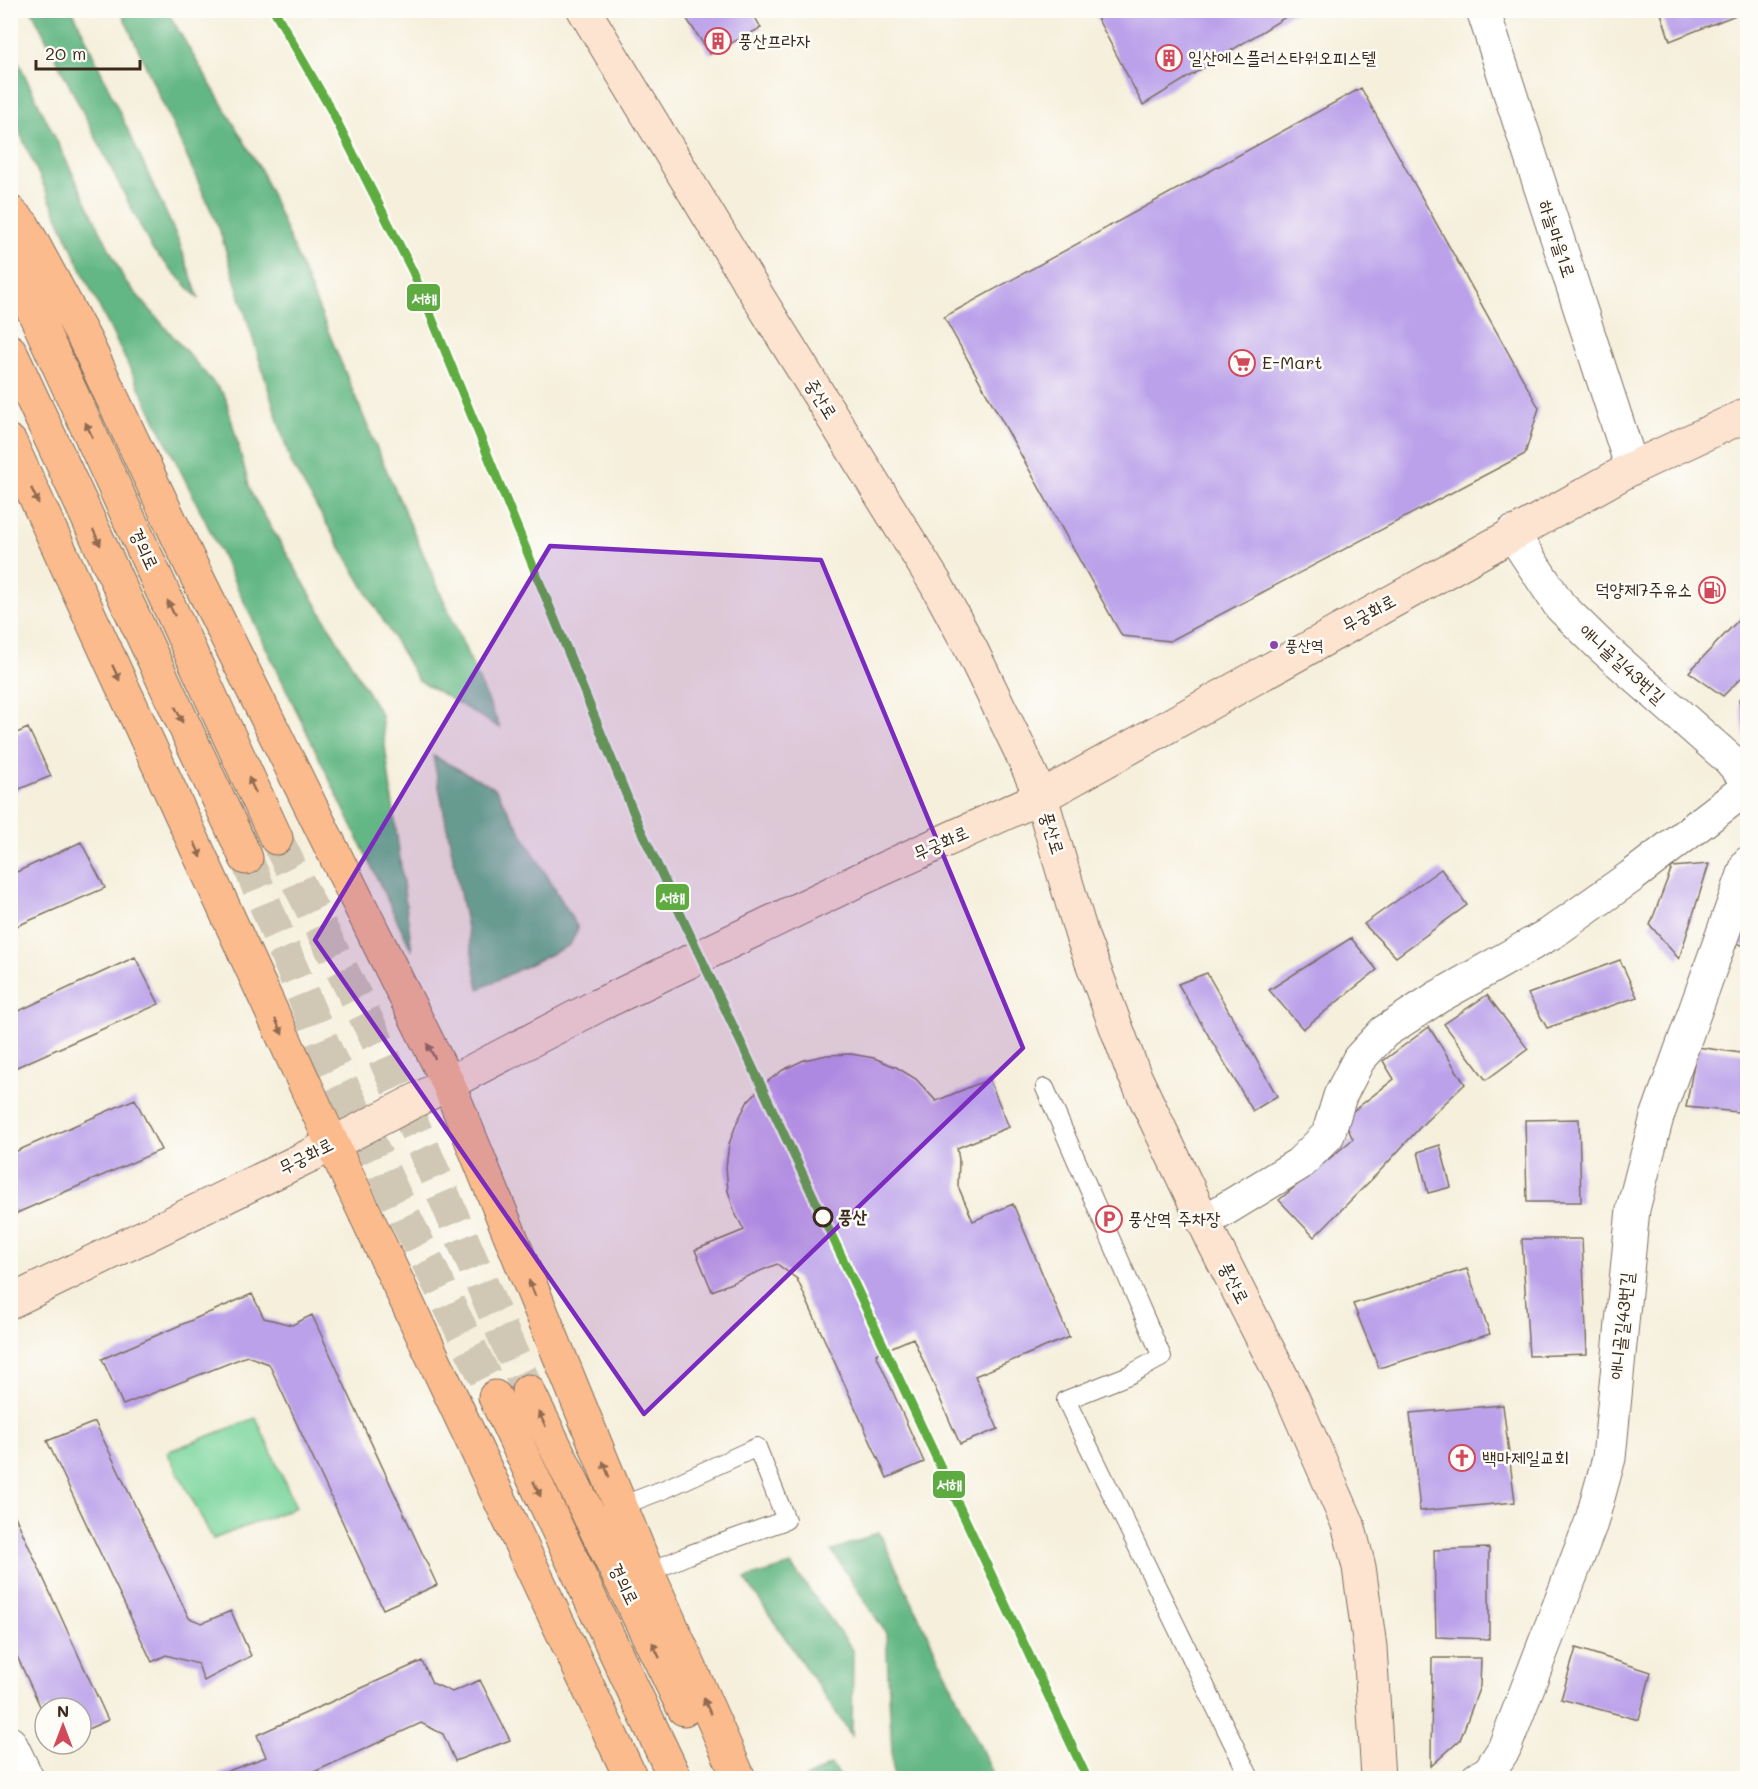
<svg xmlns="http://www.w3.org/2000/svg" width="1758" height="1789" viewBox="0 0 1758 1789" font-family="Mali,'Poor Story',sans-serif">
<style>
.green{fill:#7bd69c;stroke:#5b805d;stroke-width:1.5}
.forest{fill:#64b784;stroke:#507051;stroke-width:1.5}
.building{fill:#bba1ea}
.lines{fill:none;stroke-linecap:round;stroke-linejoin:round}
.primary-tunnel{stroke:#d0c8b5;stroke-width:33;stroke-dasharray:33 16;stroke-linecap:butt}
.lane-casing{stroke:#7c6f60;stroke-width:20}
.street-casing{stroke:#7c6f60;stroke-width:35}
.secondary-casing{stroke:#7c6f60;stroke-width:35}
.primary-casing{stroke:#7c6f60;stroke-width:35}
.lane{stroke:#fff;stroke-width:18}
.street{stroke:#fff;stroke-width:33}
.secondary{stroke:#fde4d1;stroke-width:33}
.primary{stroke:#fbbb8d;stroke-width:33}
.rail-1-casing{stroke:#fdfcf7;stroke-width:14}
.rail-1{stroke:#5eac41;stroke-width:9}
.oneway{fill:#916b50}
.marked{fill:#7b2cbf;fill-opacity:0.2;stroke:#7b2cbf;stroke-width:4.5;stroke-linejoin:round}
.bus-dot{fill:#8e44ad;stroke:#fdfcf7;stroke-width:2}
.stop-dot{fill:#fdfcf7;stroke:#3b2a1e;stroke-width:3}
.labels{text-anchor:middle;stroke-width:5;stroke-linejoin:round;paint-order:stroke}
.bus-label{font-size:16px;fill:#3b2a1e;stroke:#fdfcf7;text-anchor:start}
.poi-label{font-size:18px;fill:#3b2a1e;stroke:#fdfcf7;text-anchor:start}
.street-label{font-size:18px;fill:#3b2a1e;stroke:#fdfcf7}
.stop-label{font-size:18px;font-weight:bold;fill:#3b2a1e;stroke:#fdfcf7;text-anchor:start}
.line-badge{stroke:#fdfcf7;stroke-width:2}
.badge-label{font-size:16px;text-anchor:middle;font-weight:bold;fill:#fff}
</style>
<rect width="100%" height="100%" fill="#fdfcf7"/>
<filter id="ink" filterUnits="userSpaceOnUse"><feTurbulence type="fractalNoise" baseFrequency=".0167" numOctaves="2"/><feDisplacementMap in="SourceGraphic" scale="12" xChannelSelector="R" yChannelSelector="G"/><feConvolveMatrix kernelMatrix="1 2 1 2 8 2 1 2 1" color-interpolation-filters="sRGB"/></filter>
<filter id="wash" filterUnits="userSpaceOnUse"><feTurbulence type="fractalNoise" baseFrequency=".008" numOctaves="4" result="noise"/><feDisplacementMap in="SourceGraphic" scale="24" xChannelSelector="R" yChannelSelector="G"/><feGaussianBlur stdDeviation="1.35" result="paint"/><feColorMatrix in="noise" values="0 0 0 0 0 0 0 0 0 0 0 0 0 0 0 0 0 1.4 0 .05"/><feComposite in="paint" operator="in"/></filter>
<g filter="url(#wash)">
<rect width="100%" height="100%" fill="#f5efdb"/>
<path class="green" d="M 256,1418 L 296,1507 L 213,1539 L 167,1452 Z"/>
<path class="forest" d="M 32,11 L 73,11 L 178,239 L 199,299 L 152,249 Z
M 121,11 L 167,11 L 261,170 L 375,444 L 500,728 L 418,680 L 291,463 L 219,228 Z
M 11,47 L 125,281 L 225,396 L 251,493 L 381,715 L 412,951 L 201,512 L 88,284 L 11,113 Z
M 433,756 L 495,788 L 578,928 L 570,945 L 479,989 Z
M 879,1532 L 995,1778 L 897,1778 L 893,1774 L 886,1633 L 832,1551 Z
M 791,1565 L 853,1650 L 852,1736 L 745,1579 Z
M 831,1765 L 842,1778 L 805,1778 Z"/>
<g id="blocks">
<path class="building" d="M 681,10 L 751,10 L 761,28 L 710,54 Z
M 1093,10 L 1297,10 L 1143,105 Z
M 1660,10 L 1746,10 L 1746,11 L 1670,41 Z
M 1361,88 L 1539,408 L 1525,454 L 1170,641 L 1122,636 L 944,317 Z
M 1748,610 L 1748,671 L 1723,696 L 1689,672 Z
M 1748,697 L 1748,745 L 1746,745 L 1739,699 Z
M 28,728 L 51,776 L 10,793 L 10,736 Z
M 81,842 L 105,888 L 10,929 L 10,875 Z
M 1709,864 L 1679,959 L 1650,925 L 1672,867 Z
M 1441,869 L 1467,905 L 1396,957 L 1364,924 Z
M 1748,907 L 1748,947 L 1736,943 Z
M 1351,938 L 1377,970 L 1303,1029 L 1269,990 Z
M 135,957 L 159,1004 L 10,1070 L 10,1015 Z
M 1620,960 L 1637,997 L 1547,1028 L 1528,994 Z
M 1207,973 L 1277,1096 L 1253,1111 L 1178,984 Z
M 1487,995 L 1528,1049 L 1486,1080 L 1444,1024 Z
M 1429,1027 L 1465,1084 L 1424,1123 L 1379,1172 L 1314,1237 L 1279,1200 L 1353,1139 L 1343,1119 L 1394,1079 L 1383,1061 Z
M 1697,1047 L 1748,1054 L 1748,1113 L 1686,1107 Z
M 851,1054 L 874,1058 L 896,1067 L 916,1079 L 936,1101 L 989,1079 L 1009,1127 L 957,1148 L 959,1160 L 958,1186 L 973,1221 L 1013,1204 L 1069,1337 L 975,1376 L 998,1429 L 960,1444 L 913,1338 L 876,1354 L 924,1462 L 887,1478 L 797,1279 L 777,1264 L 712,1291 L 695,1250 L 744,1230 L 735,1213 L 728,1191 L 726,1167 L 729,1144 L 737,1122 L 748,1101 L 764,1084 L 783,1070 L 804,1060 L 827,1055 Z
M 135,1099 L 161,1150 L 10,1216 L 10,1154 Z
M 1579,1119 L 1581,1202 L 1527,1202 L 1525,1120 Z
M 1440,1145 L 1451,1187 L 1428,1193 L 1418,1152 Z
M 1522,1239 L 1582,1239 L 1587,1354 L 1529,1356 Z
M 1467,1269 L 1490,1334 L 1379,1368 L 1353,1304 Z
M 252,1294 L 264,1318 L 292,1325 L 312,1315 L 437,1585 L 383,1609 L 269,1364 L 247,1356 L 123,1405 L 102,1359 Z
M 1503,1405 L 1515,1502 L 1420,1511 L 1410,1413 Z
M 95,1422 L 189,1618 L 202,1623 L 231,1611 L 251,1656 L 204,1681 L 198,1664 L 166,1655 L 152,1662 L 47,1441 Z
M 10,1505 L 108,1720 L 81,1732 L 81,1708 L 45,1708 L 45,1717 L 10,1641 Z
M 1489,1548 L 1489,1639 L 1436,1637 L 1434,1550 Z
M 1576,1648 L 1651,1672 L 1639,1720 L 1561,1699 Z
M 1432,1658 L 1481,1658 L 1480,1686 L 1460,1740 L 1431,1766 Z
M 422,1661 L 432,1683 L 452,1692 L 480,1680 L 510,1740 L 455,1761 L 443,1734 L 421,1723 L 301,1778 L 209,1778 L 266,1757 L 257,1735 Z"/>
</g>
</g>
<g filter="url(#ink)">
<use href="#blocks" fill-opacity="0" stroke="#7c6f60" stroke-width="1.5"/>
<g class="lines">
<path class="primary-tunnel" d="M 276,838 L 374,1034 L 528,1391
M 246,858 L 325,1048 L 406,1219 L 495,1397"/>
<defs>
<path id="lane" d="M 1045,1088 L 1162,1357 L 1129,1375 L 1066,1400 L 1250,1778
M 621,1506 L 665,1489 L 757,1447 L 786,1520 L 688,1555 L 648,1573"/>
<path id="street" d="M 1483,10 L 1632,468
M 1512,533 L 1560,606 L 1601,646 L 1729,759 L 1748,781
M 1204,1222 L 1299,1164 L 1328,1135 L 1340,1096 L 1359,1059 L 1384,1032 L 1438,997 L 1553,932 L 1632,876 L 1748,787
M 10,1743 L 27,1778
M 1478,1778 L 1489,1772 L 1504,1749 L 1591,1523 L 1609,1458 L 1633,1209 L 1657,1117 L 1748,863"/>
<path id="secondary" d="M 584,10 L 747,279 L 936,584 L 971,649 L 1020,750 L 1041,797 L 1082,936 L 1133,1072 L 1214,1243 L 1293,1399 L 1348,1524 L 1359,1567 L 1370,1647 L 1378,1778
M 10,1302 L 311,1155 L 599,1005 L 863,878 L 1041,797 L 1632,468 L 1748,414"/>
<path id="primary" d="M 10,212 L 23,225 L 85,340 L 192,567 L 448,1083 L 648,1573 L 739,1778
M 10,260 L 276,838
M 10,351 L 246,858
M 10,442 L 332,1143 L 631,1778
M 528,1391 L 684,1709
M 495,1397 L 675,1778"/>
</defs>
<use href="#lane" class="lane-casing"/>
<use href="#street" class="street-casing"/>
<use href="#secondary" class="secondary-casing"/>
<use href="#primary" class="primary-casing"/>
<use href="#lane" class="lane"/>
<use href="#street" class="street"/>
<use href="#secondary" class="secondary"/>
<use href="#primary" class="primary"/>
<defs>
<path id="rail-1" d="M 274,10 L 330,108 L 413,272 L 639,826 L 1087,1778"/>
</defs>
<use href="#rail-1" class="rail-1-casing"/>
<use href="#rail-1" class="rail-1"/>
</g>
<defs><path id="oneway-solid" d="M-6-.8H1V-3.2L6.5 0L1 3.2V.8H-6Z" transform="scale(1.5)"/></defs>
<g class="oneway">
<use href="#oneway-solid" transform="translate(89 430) rotate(-115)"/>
<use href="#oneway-solid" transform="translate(35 496) rotate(65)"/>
<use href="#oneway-solid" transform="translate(97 538) rotate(65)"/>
<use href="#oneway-solid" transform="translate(171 608) rotate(-115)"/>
<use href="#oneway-solid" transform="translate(116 673) rotate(65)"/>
<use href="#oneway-solid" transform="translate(179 715) rotate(65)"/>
<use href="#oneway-solid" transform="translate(252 785) rotate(-115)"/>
<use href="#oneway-solid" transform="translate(198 850) rotate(65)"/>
<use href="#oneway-solid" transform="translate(279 1027) rotate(65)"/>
<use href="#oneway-solid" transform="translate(431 1051) rotate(-118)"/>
<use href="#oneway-solid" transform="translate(532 1288) rotate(-112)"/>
<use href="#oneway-solid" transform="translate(542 1419) rotate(-116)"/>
<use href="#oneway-solid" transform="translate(606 1469) rotate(-112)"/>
<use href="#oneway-solid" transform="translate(537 1489) rotate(65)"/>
<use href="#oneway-solid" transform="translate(656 1650) rotate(-115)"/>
<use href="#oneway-solid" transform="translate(707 1706) rotate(-114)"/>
</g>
</g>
<path class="marked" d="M 550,546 L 821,560 L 1023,1048 L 644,1414 L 315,940 Z"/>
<defs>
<symbol id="building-ring" viewBox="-11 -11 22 22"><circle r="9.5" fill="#fdfcf7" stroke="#d1495b" stroke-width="1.5"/><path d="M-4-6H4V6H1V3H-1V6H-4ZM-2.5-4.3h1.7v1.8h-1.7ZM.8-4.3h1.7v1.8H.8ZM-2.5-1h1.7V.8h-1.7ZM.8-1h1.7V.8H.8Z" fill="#d1495b"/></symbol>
<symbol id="supermarket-ring" viewBox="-11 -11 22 22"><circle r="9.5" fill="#fdfcf7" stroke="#d1495b" stroke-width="1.5"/><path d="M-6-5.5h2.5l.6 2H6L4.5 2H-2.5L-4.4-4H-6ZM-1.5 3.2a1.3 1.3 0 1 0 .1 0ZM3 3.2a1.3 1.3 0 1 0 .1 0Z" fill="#d1495b"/></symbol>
<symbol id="fuel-ring" viewBox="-11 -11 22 22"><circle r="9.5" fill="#fdfcf7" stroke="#d1495b" stroke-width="1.5"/><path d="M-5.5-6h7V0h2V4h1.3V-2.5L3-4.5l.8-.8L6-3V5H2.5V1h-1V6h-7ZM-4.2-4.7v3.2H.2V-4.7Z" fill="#d1495b"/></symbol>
<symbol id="parking-ring" viewBox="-11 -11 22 22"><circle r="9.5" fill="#fdfcf7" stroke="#d1495b" stroke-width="1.5"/><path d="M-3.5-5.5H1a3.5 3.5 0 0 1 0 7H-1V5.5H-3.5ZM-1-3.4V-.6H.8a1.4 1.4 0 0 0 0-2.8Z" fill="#d1495b"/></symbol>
<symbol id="church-ring" viewBox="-11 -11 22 22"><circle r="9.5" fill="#fdfcf7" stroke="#d1495b" stroke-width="1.5"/><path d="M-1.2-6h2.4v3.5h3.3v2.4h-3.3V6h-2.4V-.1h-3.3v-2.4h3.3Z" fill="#d1495b"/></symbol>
</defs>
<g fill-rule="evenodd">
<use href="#building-ring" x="703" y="26" width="30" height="30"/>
<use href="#building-ring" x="1154" y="43" width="30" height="30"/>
<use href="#supermarket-ring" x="1227" y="348" width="30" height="30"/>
<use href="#fuel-ring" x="1697" y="575" width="30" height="30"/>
<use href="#parking-ring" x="1094" y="1204" width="30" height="30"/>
<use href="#church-ring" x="1447" y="1443" width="30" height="30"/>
</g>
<circle class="bus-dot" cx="1274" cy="645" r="5"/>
<circle class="stop-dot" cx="823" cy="1217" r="9"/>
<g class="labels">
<g class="bus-label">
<text x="1285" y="651">풍산역</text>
</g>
<g class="poi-label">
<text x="738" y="47">풍산프라자</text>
<text x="1188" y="64">일산에스플러스타워오피스텔</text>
<text x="1262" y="369">E-Mart</text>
<text x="1692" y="596" text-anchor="end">덕양제7주유소</text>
<text x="1128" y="1225">풍산역 주차장</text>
<text x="1482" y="1464">백마제일교회</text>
</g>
<g class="street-label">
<text transform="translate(1557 239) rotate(72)" y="6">하늘마을1로</text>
<text transform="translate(821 399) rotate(58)" y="6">중산로</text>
<text transform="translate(144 549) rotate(65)" y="6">경의로</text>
<text transform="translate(1369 613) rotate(-29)" y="6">무궁화로</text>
<text transform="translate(1622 664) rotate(42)" y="6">애니골길43번길</text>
<text transform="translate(1052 833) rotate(73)" y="6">풍산로</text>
<text transform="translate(941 843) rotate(-24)" y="6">무궁화로</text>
<text transform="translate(306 1156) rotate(-27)" y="6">무궁화로</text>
<text transform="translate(1234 1283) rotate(63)" y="6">풍산로</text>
<text transform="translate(1622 1326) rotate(-84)" y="6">애니골길43번길</text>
<text transform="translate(624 1584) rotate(64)" y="6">경의로</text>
</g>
<g class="stop-label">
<text x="838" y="1223">풍산</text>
</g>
</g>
<g class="line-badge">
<rect x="406" y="283" width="35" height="29" rx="6" fill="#5eac41"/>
<rect x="655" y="883" width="35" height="28" rx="6" fill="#5eac41"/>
<rect x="932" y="1470" width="34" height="29" rx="6" fill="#5eac41"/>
</g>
<g class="badge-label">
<text x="424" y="304">서해</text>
<text x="672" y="903">서해</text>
<text x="949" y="1490">서해</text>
</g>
<rect width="1758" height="1789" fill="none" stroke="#fdfcf7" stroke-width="36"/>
<g transform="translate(63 1726)"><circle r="28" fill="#fdfcf7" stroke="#afa8a0" stroke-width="1.5"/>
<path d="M0-4.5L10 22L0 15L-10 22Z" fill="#d1495b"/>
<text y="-9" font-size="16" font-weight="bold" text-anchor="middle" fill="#3b2a1e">N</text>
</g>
<path d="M36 60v9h104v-9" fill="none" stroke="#3b2a1e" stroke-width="3"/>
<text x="45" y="60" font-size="18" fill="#3b2a1e" stroke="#fdfcf7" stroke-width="4.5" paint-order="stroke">20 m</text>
</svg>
